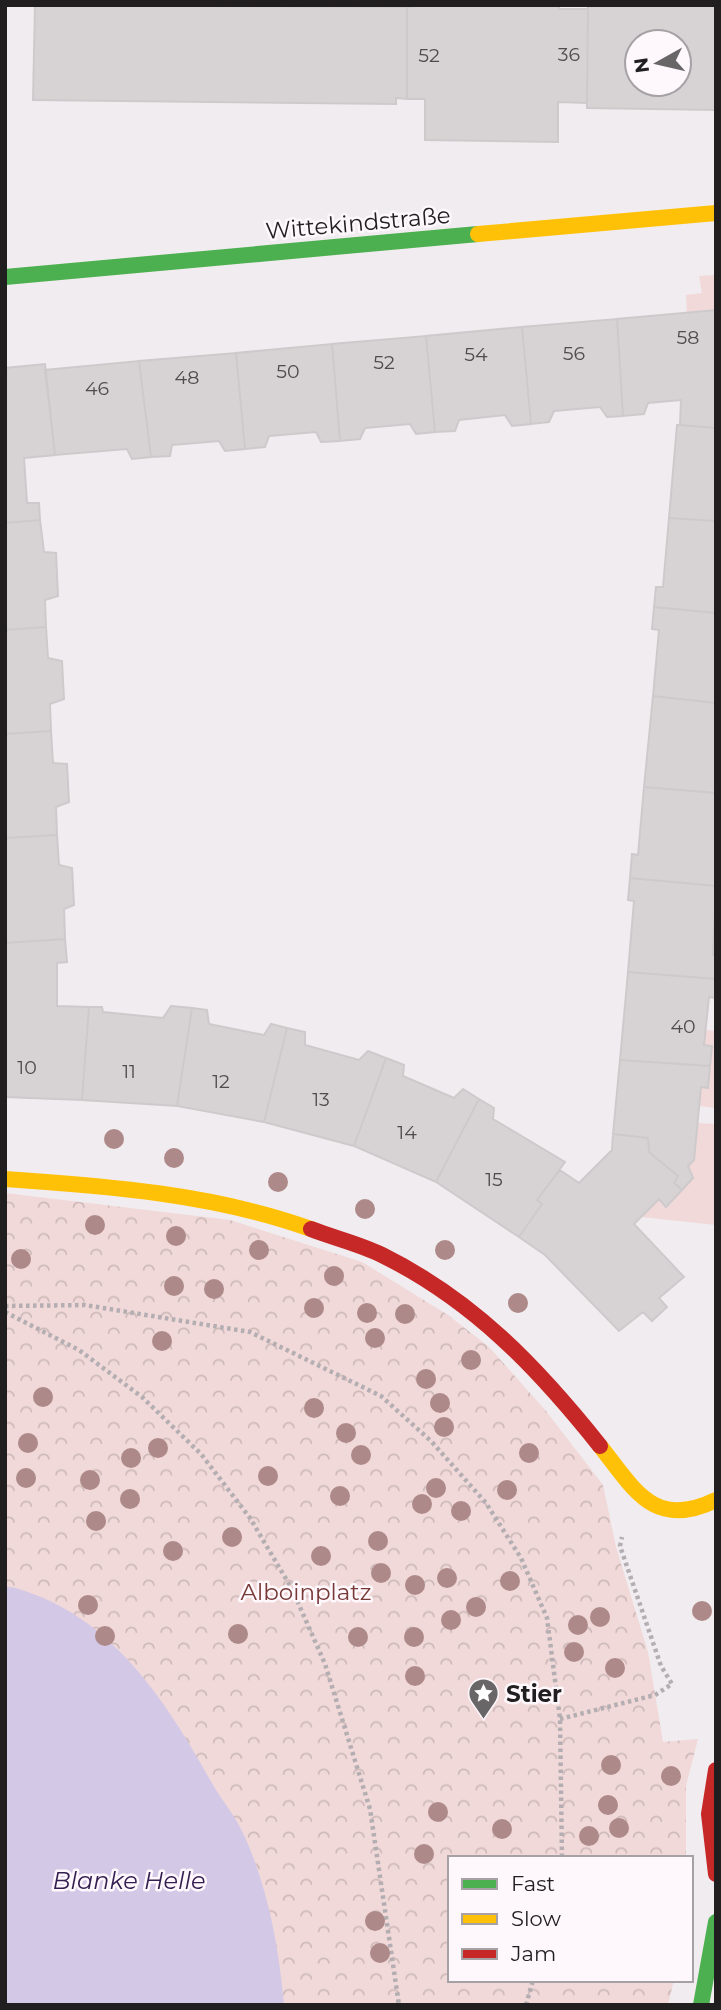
<svg xmlns="http://www.w3.org/2000/svg" width="721" height="2010" viewBox="0 0 721 2010" font-family="Montserrat,sans-serif">
<style>
.park{fill:url(#park-crowns)}
.garden{fill:#f0d9d8}
.water{fill:#d4c8e7}
.building{fill:#d7d3d5;stroke:#cecacc;stroke-width:2;fill-rule:evenodd}
.lines{fill:none;stroke-linecap:round;stroke-linejoin:round}
.path{stroke:#b4aeb3;stroke-width:4.5;stroke-dasharray:3.5 3.5;stroke-linecap:butt}
.fast{stroke:#4caf50;stroke-width:16}
.slow{stroke:#ffc107;stroke-width:16}
.jam{stroke:#c62828;stroke-width:16}
.tree{fill:#ae8989}
.labels{text-anchor:middle;stroke-width:5;stroke-linejoin:round;paint-order:stroke}
.number-label{font-size:19px;fill:#4f4c4e}
.street-label{font-size:23px;fill:#201e1f;stroke:#fef8fc}
.park-label{font-size:23px;fill:#783836;stroke:#fef8fc}
.poi-label{font-size:23px;font-weight:bold;fill:#201e1f;stroke:#fef8fc;text-anchor:start}
.water-label{font-size:24px;font-style:italic;fill:#331e51;stroke:#fef8fc}
</style>
<defs>
<pattern id="park-crowns" width="20" height="18" patternUnits="userSpaceOnUse" patternTransform="scale(1.75)"><rect width="20" height="18" fill="#f0d9d8"/><path d="M2 6a3 3 0 1 1 6 0M12 15a3 3 0 1 1 6 0" fill="none" stroke="#cebab9"/></pattern>
</defs>
<rect width="100%" height="100%" fill="#f1ecef"/>
<path class="park" d="M 5,1193 L 230,1220 L 362,1262 L 448,1315 L 489,1347 L 546,1411 L 603,1485 L 616,1547 L 648,1652 L 663,1742 L 698,1739 L 686,1786 L 686,1858 L 450,1858 L 450,1980 L 674,1980 L 668,2005 L 5,2005 Z"/>
<path class="garden" d="M 716,275 L 716,310 L 687,312 L 686,295 L 702,293 L 699,276 Z
M 706,1030 L 716,1031 L 716,1108 L 699,1106 L 701,1087 L 708,1088 L 712,1046 L 704,1045 Z
M 697,1123 L 716,1124 L 716,1225 L 641,1217 L 659,1199 L 667,1207 L 693,1179 L 688,1166 L 694,1159 Z"/>
<path class="water" d="M 5,1587 C 16,1586 30,1593 41,1597 C 122,1631 172,1711 213,1785 C 223,1802 236,1817 244,1835 C 268,1888 279,1947 284,2005 L 5,2005 Z"/>
<path class="building" d="M 35,5 L 407,7 L 407,99 L 396,98 L 396,104 L 33,100 Z
M 426,5 L 559,5 L 559,9 L 588,9 L 587,103 L 558,102 L 558,142 L 425,140 L 425,99 L 407,99 L 407,7 Z
M 588,5 L 716,5 L 716,110 L 587,108 ZM 637,42 L 679,42 L 679,84 L 637,84 Z
M 716,310 L 716,428 L 680,425 L 681,400 L 648,403 L 644,414 L 623,416 L 617,319 Z
M 617,319 L 623,416 L 607,417 L 600,407 L 554,411 L 549,422 L 531,424 L 522,327 Z
M 522,327 L 531,424 L 512,426 L 505,415 L 459,420 L 455,431 L 435,432 L 426,336 Z
M 426,336 L 435,432 L 416,434 L 410,424 L 365,428 L 360,439 L 340,441 L 332,344 Z
M 332,344 L 340,441 L 321,442 L 316,432 L 269,436 L 265,447 L 245,449 L 236,353 Z
M 236,353 L 245,449 L 225,451 L 219,441 L 172,445 L 170,456 L 151,457 L 139,361 Z
M 139,361 L 151,457 L 132,459 L 127,449 L 55,455 L 45,370 Z
M 45,364 L 55,455 L 24,458 L 27,503 L 39,503 L 40,520 L 5,523 L 5,368 Z
M 677,425 L 716,428 L 716,521 L 669,518 Z
M 669,518 L 716,521 L 716,613 L 654,607 L 656,587 L 663,587 Z
M 40,520 L 44,552 L 56,553 L 58,596 L 45,600 L 46,627 L 5,630 L 5,523 Z
M 654,607 L 716,613 L 716,703 L 653,696 L 659,630 L 652,629 Z
M 46,627 L 48,658 L 62,661 L 64,699 L 50,704 L 51,731 L 5,734 L 5,630 Z
M 653,696 L 716,703 L 716,793 L 644,787 Z
M 51,731 L 53,763 L 67,764 L 69,802 L 56,807 L 57,835 L 5,838 L 5,734 Z
M 644,787 L 716,793 L 716,886 L 630,878 L 632,854 L 638,855 Z
M 57,835 L 59,865 L 72,868 L 74,905 L 64,909 L 65,939 L 5,943 L 5,838 Z
M 630,878 L 716,886 L 713,955 L 716,956 L 716,979 L 628,972 L 634,901 L 628,900 Z
M 65,939 L 67,962 L 57,963 L 57,1006 L 89,1007 L 82,1100 L 5,1097 L 5,943 Z
M 628,972 L 716,979 L 715,998 L 709,997 L 704,1045 L 712,1046 L 710,1066 L 620,1060 Z
M 171,1006 L 192,1008 L 177,1106 L 82,1100 L 89,1007 L 102,1007 L 103,1012 L 163,1018 Z
M 192,1008 L 207,1010 L 209,1024 L 264,1035 L 271,1024 L 287,1028 L 264,1122 L 177,1106 Z
M 287,1028 L 305,1032 L 305,1045 L 359,1060 L 368,1051 L 386,1058 L 354,1146 L 264,1122 Z
M 386,1058 L 404,1065 L 403,1076 L 454,1098 L 463,1089 L 479,1099 L 436,1182 L 354,1146 Z
M 620,1060 L 710,1066 L 708,1088 L 701,1087 L 694,1160 L 688,1166 L 693,1178 L 682,1190 L 674,1183 L 678,1176 L 649,1152 L 648,1138 L 613,1134 Z
M 479,1099 L 494,1108 L 493,1119 L 565,1162 L 537,1200 L 542,1204 L 519,1237 L 436,1182 Z
M 613,1134 L 648,1138 L 649,1152 L 678,1176 L 674,1183 L 682,1190 L 666,1207 L 659,1199 L 634,1224 L 684,1277 L 659,1298 L 667,1307 L 652,1321 L 643,1312 L 619,1331 L 545,1255 L 519,1237 L 542,1204 L 537,1200 L 560,1170 L 579,1183 L 612,1150 Z"/>
<g class="lines">
<path class="path" d="M 5,1306 L 85,1305 L 250,1332 L 381,1396 L 431,1441 L 486,1503 L 521,1558 L 547,1618 L 560,1719 L 562,1858
M 5,1312 L 79,1350 L 142,1397 L 201,1454 L 250,1518 L 292,1589 L 325,1664 L 370,1809 L 399,2005
M 560,1719 L 655,1695 L 672,1684 L 661,1666 L 620,1546 L 622,1537
M 526,2005 L 533,1980"/>
<path class="fast" d="M 5,277 L 478,234
M 701,2005 L 716,1922"/>
<path class="slow" d="M 478,234 L 716,213
M 5,1179 C 108,1186 214,1194 311,1229
M 600,1446 C 635,1490 654,1530 716,1500"/>
<path class="jam" d="M 311,1229 C 334,1238 360,1244 382,1255 C 473,1300 537,1367 600,1446
M 716,1770 L 709,1814 L 716,1874"/>
</g>
<g class="tree">
<circle cx="114" cy="1139" r="10"/>
<circle cx="174" cy="1158" r="10"/>
<circle cx="278" cy="1182" r="10"/>
<circle cx="365" cy="1209" r="10"/>
<circle cx="95" cy="1225" r="10"/>
<circle cx="176" cy="1236" r="10"/>
<circle cx="259" cy="1250" r="10"/>
<circle cx="445" cy="1250" r="10"/>
<circle cx="21" cy="1259" r="10"/>
<circle cx="334" cy="1276" r="10"/>
<circle cx="174" cy="1286" r="10"/>
<circle cx="214" cy="1289" r="10"/>
<circle cx="518" cy="1303" r="10"/>
<circle cx="314" cy="1308" r="10"/>
<circle cx="367" cy="1313" r="10"/>
<circle cx="405" cy="1314" r="10"/>
<circle cx="375" cy="1338" r="10"/>
<circle cx="162" cy="1341" r="10"/>
<circle cx="471" cy="1360" r="10"/>
<circle cx="426" cy="1379" r="10"/>
<circle cx="43" cy="1397" r="10"/>
<circle cx="440" cy="1403" r="10"/>
<circle cx="314" cy="1408" r="10"/>
<circle cx="444" cy="1427" r="10"/>
<circle cx="346" cy="1433" r="10"/>
<circle cx="28" cy="1443" r="10"/>
<circle cx="158" cy="1448" r="10"/>
<circle cx="529" cy="1453" r="10"/>
<circle cx="361" cy="1455" r="10"/>
<circle cx="131" cy="1458" r="10"/>
<circle cx="268" cy="1476" r="10"/>
<circle cx="26" cy="1478" r="10"/>
<circle cx="90" cy="1480" r="10"/>
<circle cx="436" cy="1488" r="10"/>
<circle cx="507" cy="1490" r="10"/>
<circle cx="340" cy="1496" r="10"/>
<circle cx="130" cy="1499" r="10"/>
<circle cx="422" cy="1504" r="10"/>
<circle cx="461" cy="1511" r="10"/>
<circle cx="96" cy="1521" r="10"/>
<circle cx="232" cy="1537" r="10"/>
<circle cx="378" cy="1541" r="10"/>
<circle cx="173" cy="1551" r="10"/>
<circle cx="321" cy="1556" r="10"/>
<circle cx="381" cy="1573" r="10"/>
<circle cx="447" cy="1578" r="10"/>
<circle cx="510" cy="1581" r="10"/>
<circle cx="415" cy="1585" r="10"/>
<circle cx="88" cy="1605" r="10"/>
<circle cx="476" cy="1607" r="10"/>
<circle cx="702" cy="1611" r="10"/>
<circle cx="600" cy="1617" r="10"/>
<circle cx="451" cy="1620" r="10"/>
<circle cx="578" cy="1625" r="10"/>
<circle cx="238" cy="1634" r="10"/>
<circle cx="105" cy="1636" r="10"/>
<circle cx="358" cy="1637" r="10"/>
<circle cx="414" cy="1637" r="10"/>
<circle cx="574" cy="1652" r="10"/>
<circle cx="615" cy="1668" r="10"/>
<circle cx="415" cy="1676" r="10"/>
<circle cx="611" cy="1765" r="10"/>
<circle cx="671" cy="1776" r="10"/>
<circle cx="608" cy="1805" r="10"/>
<circle cx="438" cy="1812" r="10"/>
<circle cx="619" cy="1828" r="10"/>
<circle cx="502" cy="1829" r="10"/>
<circle cx="589" cy="1836" r="10"/>
<circle cx="424" cy="1854" r="10"/>
<circle cx="375" cy="1921" r="10"/>
<circle cx="380" cy="1953" r="10"/>
</g>
<defs>
<symbol id="sight-pin" viewBox="-11 -11 22 30"><path d="M0 17L-7.5 6A9.5 9.5 0 1 1 7.5 6Z" fill="#696668" stroke="#fef8fc"/><path d="M0-6L1.8-2.2L6-1.7L2.9 1.2L3.7 5.4L0 3.3L-3.7 5.4L-2.9 1.2L-6-1.7L-1.8-2.2Z" fill="#fff"/></symbol>
</defs>
<g fill-rule="evenodd">
<use href="#sight-pin" x="466" y="1676" width="35" height="47"/>
</g>
<g class="labels">
<g class="number-label">
<text x="569" y="61">36</text>
<text x="429" y="62">52</text>
<text x="688" y="344">58</text>
<text x="574" y="360">56</text>
<text x="476" y="361">54</text>
<text x="384" y="369">52</text>
<text x="288" y="378">50</text>
<text x="187" y="384">48</text>
<text x="97" y="395">46</text>
<text x="683" y="1033">40</text>
<text x="27" y="1074">10</text>
<text x="129" y="1078">11</text>
<text x="221" y="1088">12</text>
<text x="321" y="1106">13</text>
<text x="407" y="1139">14</text>
<text x="494" y="1186">15</text>
</g>
<g class="street-label">
<text transform="translate(358 223) rotate(-5)" y="8">Wittekindstraße</text>
</g>
<g class="park-label">
<text x="306" y="1600">Alboinplatz</text>
</g>
<g class="poi-label">
<text x="506" y="1702">Stier</text>
</g>
<g class="water-label">
<text x="129" y="1889">Blanke Helle</text>
</g>
</g>
<rect width="721" height="2010" fill="none" stroke="#201e1f" stroke-width="14"/>
<rect x="448" y="1856" width="245" height="126" fill="#fef8fc" stroke="#a5a1a4" stroke-width="2"/>
<rect x="462" y="1879" width="35" height="10" fill="#4caf50" stroke="#a5a1a4" stroke-width="2"/>
<text x="511" y="1891" font-size="21" fill="#201e1f">Fast</text>
<rect x="462" y="1914" width="35" height="10" fill="#ffc107" stroke="#a5a1a4" stroke-width="2"/>
<text x="511" y="1926" font-size="21" fill="#201e1f">Slow</text>
<rect x="462" y="1949" width="35" height="10" fill="#c62828" stroke="#a5a1a4" stroke-width="2"/>
<text x="511" y="1961" font-size="21" fill="#201e1f">Jam</text>
<g transform="translate(658 63) rotate(262)"><circle r="33" fill="#fef8fc" stroke="#a5a1a4" stroke-width="2"/>
<path d="M0-5L12 26L0 18L-12 26Z" fill="#696668"/>
<text y="-10" font-size="19" font-weight="bold" text-anchor="middle" fill="#201e1f">N</text>
</g>
</svg>
